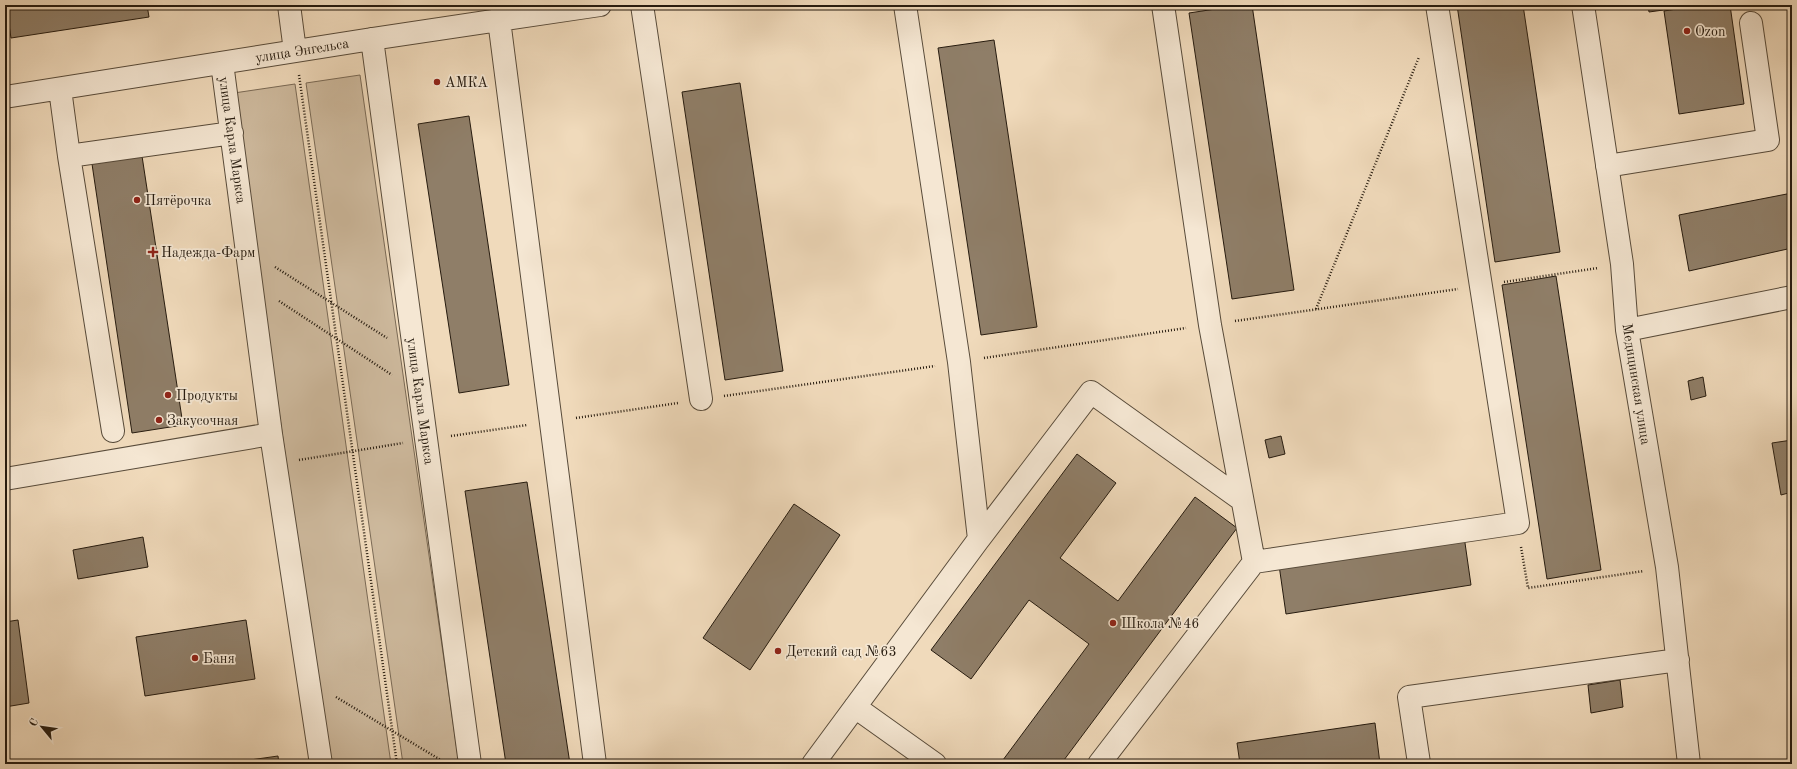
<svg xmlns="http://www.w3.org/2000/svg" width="1797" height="769" viewBox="0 0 1797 769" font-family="'Old Standard TT',serif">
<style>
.green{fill:#ceba9e;stroke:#7a6a56}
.building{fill:#8f7e68;stroke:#261b0f}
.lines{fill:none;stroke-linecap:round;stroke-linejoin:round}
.minor-casing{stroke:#584b3a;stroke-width:24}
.path{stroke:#261b0f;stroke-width:2.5;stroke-dasharray:1 2;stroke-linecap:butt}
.minor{stroke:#f5e7d3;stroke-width:22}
.poi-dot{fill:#8f2418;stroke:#f5e7d3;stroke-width:1.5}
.labels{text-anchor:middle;stroke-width:3.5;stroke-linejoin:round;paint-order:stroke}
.poi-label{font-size:14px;fill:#261b0f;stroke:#f5e7d3;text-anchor:start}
.street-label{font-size:14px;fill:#261b0f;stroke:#f5e7d3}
</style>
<rect width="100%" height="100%" fill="#f0dabb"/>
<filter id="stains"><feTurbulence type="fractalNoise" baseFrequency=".005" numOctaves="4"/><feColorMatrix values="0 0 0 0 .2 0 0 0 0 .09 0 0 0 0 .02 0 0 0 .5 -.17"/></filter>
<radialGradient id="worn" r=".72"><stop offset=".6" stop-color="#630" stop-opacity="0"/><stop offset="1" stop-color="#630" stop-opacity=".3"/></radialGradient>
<path class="green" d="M 360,75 L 459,764 L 403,764 L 306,83 Z
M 295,84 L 391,764 L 329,764 L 234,93 Z"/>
<path class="building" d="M 6,5 L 147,5 L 149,17 L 11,38 Z
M 1242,5 L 1252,5 L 1294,290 L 1232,299 L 1189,13 Z
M 1457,5 L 1523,5 L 1560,252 L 1495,262 Z
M 1648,5 L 1699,5 L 1649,12 Z
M 1702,5 L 1730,5 L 1744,104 L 1679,114 L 1664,11 Z
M 994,40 L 1037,327 L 981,335 L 938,48 Z
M 740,83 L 783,371 L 725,380 L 682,92 Z
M 469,116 L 509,385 L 459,393 L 418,124 Z
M 142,156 L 183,425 L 132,433 L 92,164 Z
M 1792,193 L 1792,248 L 1689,271 L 1679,215 Z
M 1556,276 L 1601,570 L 1547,579 L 1502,285 Z
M 1703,377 L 1706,396 L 1691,400 L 1688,381 Z
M 1281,436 L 1285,454 L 1269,458 L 1265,440 Z
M 1792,440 L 1792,492 L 1781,495 L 1772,443 Z
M 1077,454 L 1116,483 L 1060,558 L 1118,601 L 1195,497 L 1237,528 L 1061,764 L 1000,764 L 1089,644 L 1029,600 L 971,679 L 931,650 Z
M 527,482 L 570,764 L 506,764 L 465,491 Z
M 794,504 L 840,535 L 750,670 L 703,638 Z
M 1464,536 L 1471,585 L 1286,614 L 1279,565 Z
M 143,537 L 148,567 L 78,579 L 73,550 Z
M 18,620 L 29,703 L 5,707 L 5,622 Z
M 246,620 L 255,679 L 145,696 L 136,637 Z
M 1620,680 L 1623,707 L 1591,713 L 1588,685 Z
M 1375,723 L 1380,764 L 1240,764 L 1237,743 Z
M 278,756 L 279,764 L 236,764 L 236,762 Z"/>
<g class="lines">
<defs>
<path id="minor" d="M 289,5 L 295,51
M 642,5 L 701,399
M 1163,5 L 1210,325 L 1254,562
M 1583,5 L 1622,264 L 1627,330 L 1667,567 L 1689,764
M 499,20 L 595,764
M 372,39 L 470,764
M 222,63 L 271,434 L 321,764
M 60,89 L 69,156
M 5,97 L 372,39 L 600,5
M 1607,166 L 1768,140 L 1751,23
M 1627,330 L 1792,297
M 113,431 L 69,156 L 232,133
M 5,479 L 271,434
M 979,539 L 1091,392 L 1242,500
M 855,707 L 935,764
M 1419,763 L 1409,697 L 1678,660
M 813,764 L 979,539 L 959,362 L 905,5
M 1099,764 L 1254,562 L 1518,523 L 1437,5"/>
</defs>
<use href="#minor" class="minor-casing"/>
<path class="path" d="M 299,75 L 397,764
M 275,267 L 387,338
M 1504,282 L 1598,268
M 279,301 L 392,375
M 1316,309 L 1419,57
M 1235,321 L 1458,289
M 984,358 L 1186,328
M 724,396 L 935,366
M 576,418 L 678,403
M 451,436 L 527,425
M 299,460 L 403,443
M 1521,547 L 1528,588 L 1644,571
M 336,697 L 444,762"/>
<use href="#minor" class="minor"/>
</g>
<g class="poi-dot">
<circle cx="1687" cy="31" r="4"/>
<circle cx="437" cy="82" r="4"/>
<circle cx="137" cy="200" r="4"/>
<path d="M151 246h4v4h4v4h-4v4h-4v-4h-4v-4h4z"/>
<circle cx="168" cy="395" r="4"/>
<circle cx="159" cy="420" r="4"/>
<circle cx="1113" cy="623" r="4"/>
<circle cx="778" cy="651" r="4"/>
<circle cx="195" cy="658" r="4"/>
</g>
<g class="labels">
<g class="poi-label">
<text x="1695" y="36">Ozon</text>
<text x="445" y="87">АМКА</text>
<text x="145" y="205">Пятёрочка</text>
<text x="161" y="257">Надежда-Фарм</text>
<text x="176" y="400">Продукты</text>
<text x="167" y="425">Закусочная</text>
<text x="1121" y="628">Школа №46</text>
<text x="786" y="656">Детский сад №63</text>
<text x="203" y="663">Баня</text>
</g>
<g class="street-label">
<text transform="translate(302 50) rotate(-9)" y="5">улица Энгельса</text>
<text transform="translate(233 140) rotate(82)" y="5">улица Карла Маркса</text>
<text transform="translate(1637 384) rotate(81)" y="5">Медицинская улица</text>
<text transform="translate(421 401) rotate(82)" y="5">улица Карла Маркса</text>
</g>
</g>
<rect width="1797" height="769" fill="none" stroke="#f0dabb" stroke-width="20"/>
<rect x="6" y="6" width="1785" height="757" fill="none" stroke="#261b0f" stroke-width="2"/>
<rect x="10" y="10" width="1777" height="749" fill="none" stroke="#261b0f"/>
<g transform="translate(42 727) rotate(299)" stroke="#f5e7d3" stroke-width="3" paint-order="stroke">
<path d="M0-3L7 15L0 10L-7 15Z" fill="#261b0f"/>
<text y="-6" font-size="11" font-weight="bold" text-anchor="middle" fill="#261b0f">С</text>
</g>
<rect width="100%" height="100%" filter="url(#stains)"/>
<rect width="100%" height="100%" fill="url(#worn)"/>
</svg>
